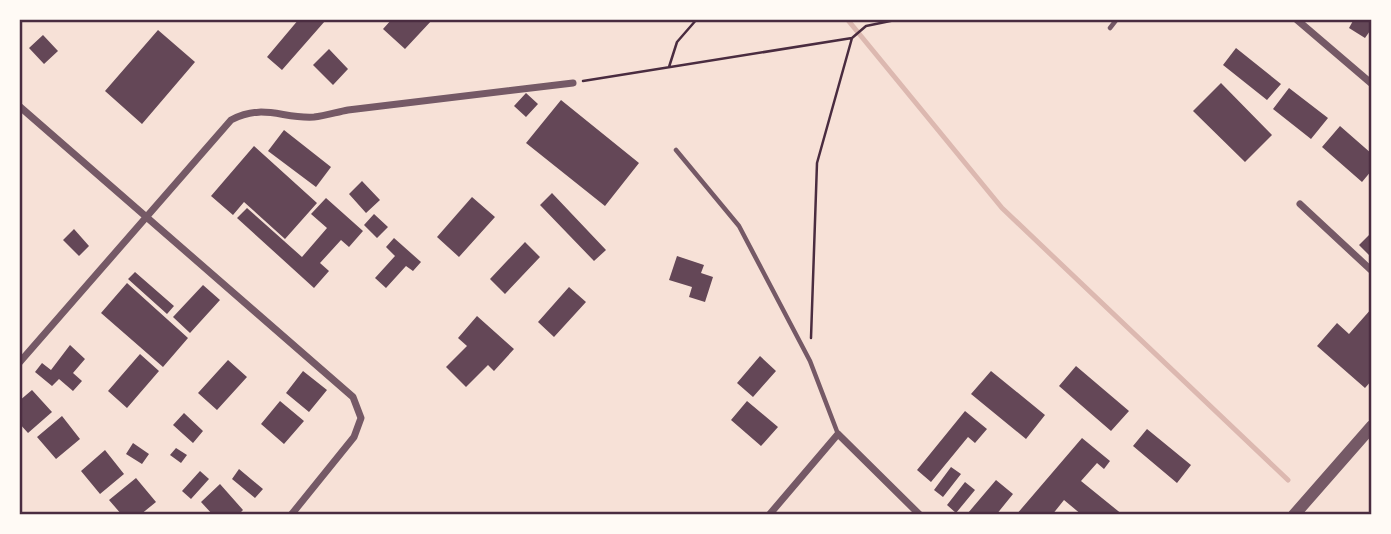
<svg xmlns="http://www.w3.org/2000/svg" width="1391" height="534" viewBox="0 0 1391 534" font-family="'Open Sans',sans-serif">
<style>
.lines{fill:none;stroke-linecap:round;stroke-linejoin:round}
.stream{stroke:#dcb8b0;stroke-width:5}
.building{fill:#644757}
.path{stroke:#4a2c40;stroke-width:2.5}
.service{stroke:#755966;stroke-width:4.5}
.minor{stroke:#755966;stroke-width:7}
.tertiary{stroke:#755966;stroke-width:12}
.neatline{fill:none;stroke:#4a2c40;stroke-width:2.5}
</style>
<rect width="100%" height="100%" fill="#f7e1d7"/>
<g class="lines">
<path class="stream" d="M 847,19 L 1002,208 L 1288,480"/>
</g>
<path class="building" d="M 299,19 L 325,21 L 282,70 L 267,57 Z
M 392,19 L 433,19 L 405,49 L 383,29 Z
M 1354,19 L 1372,19 L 1372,28 L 1365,38 L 1349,28 Z
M 158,30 L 195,62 L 142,124 L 105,91 Z
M 43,35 L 58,51 L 44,64 L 29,48 Z
M 1236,48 L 1281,84 L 1267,100 L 1223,65 Z
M 329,49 L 348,69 L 333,85 L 313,65 Z
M 1221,83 L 1272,135 L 1245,162 L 1193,111 Z
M 1289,88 L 1328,118 L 1311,139 L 1273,109 Z
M 526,93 L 538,104 L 526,117 L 514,106 Z
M 561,100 L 639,163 L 605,206 L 526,143 Z
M 1340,126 L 1372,154 L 1372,170 L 1362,182 L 1322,147 Z
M 284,130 L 331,167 L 316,187 L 268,151 Z
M 254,146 L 317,203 L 285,239 L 244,202 L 233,215 L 211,196 Z
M 362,181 L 380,200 L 366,213 L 349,194 Z
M 552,193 L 606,250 L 594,261 L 540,205 Z
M 472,197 L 495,217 L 459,257 L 437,237 Z
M 326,198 L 363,231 L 349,247 L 341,240 L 320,263 L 329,271 L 314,288 L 237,218 L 247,208 L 302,257 L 327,228 L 311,214 Z
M 374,214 L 388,227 L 377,238 L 364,225 Z
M 74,229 L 89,246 L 79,256 L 63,240 Z
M 1372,232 L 1372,258 L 1359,245 Z
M 394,238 L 421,262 L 413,271 L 406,266 L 386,288 L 375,278 L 395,256 L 386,247 Z
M 525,242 L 540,257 L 505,294 L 490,279 Z
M 677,256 L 704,265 L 701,273 L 713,277 L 705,302 L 689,297 L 692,287 L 669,280 Z
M 135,272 L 174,306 L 167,314 L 128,279 Z
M 127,283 L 188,338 L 163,367 L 101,313 Z
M 203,285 L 220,300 L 190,333 L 173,317 Z
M 569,287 L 586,302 L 554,337 L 538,322 Z
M 1372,308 L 1372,380 L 1365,388 L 1317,346 L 1337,323 L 1349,334 Z
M 477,316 L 514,349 L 494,371 L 488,365 L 466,387 L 446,367 L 467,346 L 458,338 Z
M 70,345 L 85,359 L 73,373 L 82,381 L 73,391 L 59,379 L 52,386 L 35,372 L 42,363 L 51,370 Z
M 140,354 L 159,371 L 127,408 L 108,391 Z
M 760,356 L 776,371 L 753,397 L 737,383 Z
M 228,360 L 247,377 L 217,410 L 198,393 Z
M 1076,366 L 1129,411 L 1111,431 L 1059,386 Z
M 303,371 L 327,390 L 309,412 L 286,393 Z
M 991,371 L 1045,415 L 1026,439 L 971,394 Z
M 32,390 L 52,412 L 28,433 L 19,423 L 19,401 Z
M 280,401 L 304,421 L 284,444 L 261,424 Z
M 747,401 L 778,427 L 761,446 L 731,420 Z
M 965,411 L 987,429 L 975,443 L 968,437 L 931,482 L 917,470 Z
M 184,413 L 203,431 L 193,443 L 173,425 Z
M 62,416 L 80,439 L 56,459 L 37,437 Z
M 1147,429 L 1191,465 L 1177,483 L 1133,446 Z
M 1082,438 L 1110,461 L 1104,469 L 1097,463 L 1081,481 L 1123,515 L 1082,515 L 1064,500 L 1052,515 L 1016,515 Z
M 133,443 L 149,454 L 142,464 L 126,454 Z
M 176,448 L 187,455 L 181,463 L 170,455 Z
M 105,450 L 124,474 L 100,494 L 81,471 Z
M 951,467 L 961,474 L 943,497 L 934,490 Z
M 239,469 L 263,489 L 255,498 L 232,479 Z
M 200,471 L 209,479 L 191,499 L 182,491 Z
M 136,478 L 156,502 L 140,515 L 122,515 L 109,500 Z
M 996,480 L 1013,494 L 996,515 L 971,515 L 968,513 Z
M 965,482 L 975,490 L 956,513 L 947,505 Z
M 220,484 L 243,510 L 238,515 L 213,515 L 201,502 Z"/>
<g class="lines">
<path class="path" d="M 669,67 L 677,42 L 697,19
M 583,81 L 852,38 L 866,26 L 900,19
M 811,338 L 817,163 L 852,38"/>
<path class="service" d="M 1110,28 L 1117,19
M 676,150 L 739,226 L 810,361 L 838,434"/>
<path class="minor" d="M 1296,19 L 1372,84
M 19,106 L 353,397 L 361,418 L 354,437 L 291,515
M 1300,204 L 1372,271
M 19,363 L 231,120 C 264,103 282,119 314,117 C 325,116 337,112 348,110 L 573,83
M 769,515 L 838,434 L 920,515"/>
<path class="tertiary" d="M 1294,515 L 1372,426"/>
</g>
<rect width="1391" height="534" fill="none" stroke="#fffaf5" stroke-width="42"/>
<rect x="21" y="21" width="1349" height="492" class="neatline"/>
</svg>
